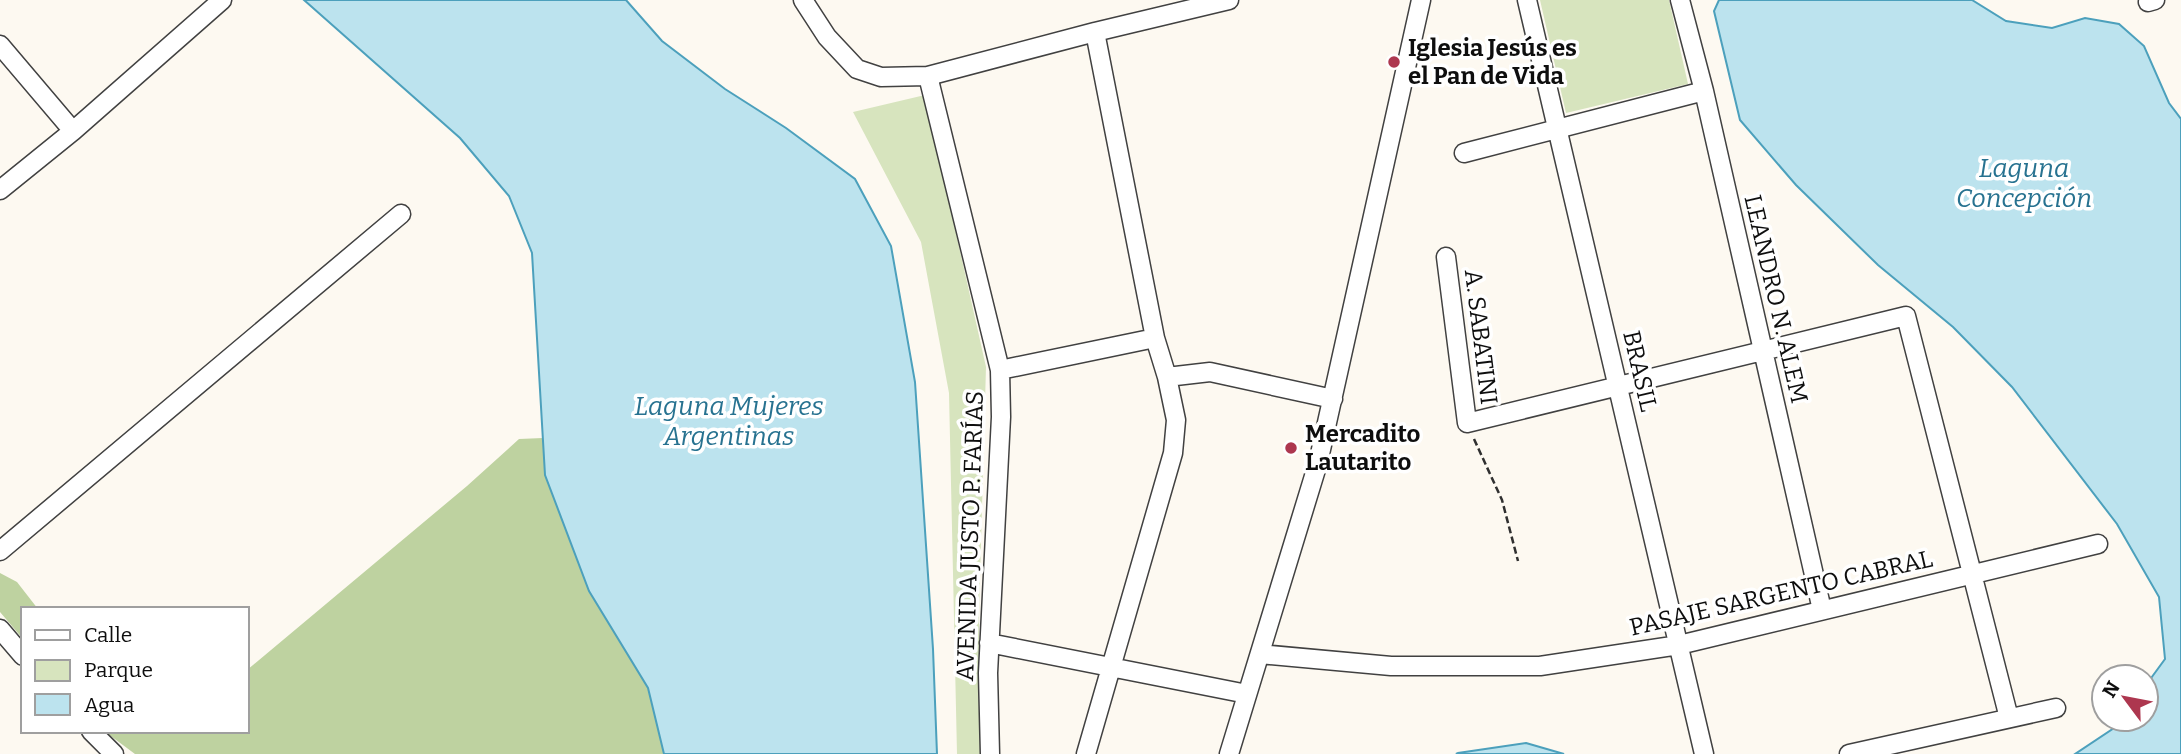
<svg xmlns="http://www.w3.org/2000/svg" width="2181" height="754" viewBox="0 0 2181 754" font-family="Bitter,serif">
<style>
.green{fill:#d7e4be}
.forest{fill:#bed2a0}
.water{fill:#bce3ee;stroke:#4ca0bc;stroke-width:2}
.lines{fill:none;stroke-linecap:round;stroke-linejoin:round}
.minor-casing{stroke:#414141;stroke-width:21}
.path{stroke:#303030;stroke-width:2.5;stroke-dasharray:7 3.5;stroke-linecap:butt}
.minor{stroke:#fff;stroke-width:18}
.poi-dot{fill:#ad374f;stroke:#fff;stroke-width:2.5}
.labels{text-anchor:middle;stroke-width:7;stroke-linejoin:round;paint-order:stroke}
.poi-label{font-size:24px;font-weight:bold;fill:#0e0e0e;stroke:#fff;text-anchor:start}
.street-label{font-size:24px;fill:#0e0e0e;stroke:#fff}
.water-label{font-size:26px;font-style:italic;fill:#277290;stroke:#fff}
</style>
<rect width="100%" height="100%" fill="#fdf9f1"/>
<path class="green" d="M 1540,0 L 1669,0 L 1688,84 L 1566,113 Z
M 925,95 L 986,367 L 979,614 L 980,754 L 957,754 L 949,393 L 921,242 L 853,112 Z"/>
<path class="forest" d="M 543,438 L 545,475 L 589,591 L 648,688 L 664,754 L 135,754 L 104,731 L 150,731 L 169,734 L 173,731 L 247,731 L 247,670 L 467,486 L 519,439 Z
M 0,573 L 17,582 L 38,609 L 23,609 L 23,639 L 0,612 Z"/>
<path class="water" d="M 304,0 L 626,0 L 662,41 L 725,89 L 786,128 L 855,179 L 891,246 L 915,382 L 933,649 L 937,754 L 664,754 L 648,688 L 589,591 L 545,475 L 532,253 L 509,196 L 460,138 Z
M 1719,0 L 1972,0 L 2006,21 L 2052,28 L 2085,18 L 2119,24 L 2144,46 L 2169,103 L 2181,119 L 2181,754 L 2075,754 L 2117,726 L 2122,719 L 2146,719 L 2146,685 L 2165,659 L 2159,597 L 2117,524 L 2012,387 L 1953,327 L 1878,265 L 1796,185 L 1740,120 L 1714,11 Z
M 1526,743 L 1564,754 L 1456,754 L 1458,753 Z"/>
<g class="lines">
<defs>
<path id="minor" d="M 803,0 L 827,37 L 857,69 L 881,77 L 928,76 L 1095,32 L 1229,0
M 1527,0 L 1704,754
M 1680,0 L 1704,91 L 1822,610
M 2148,2 L 2155,0
M 0,45 L 73,131
M 928,76 L 1000,370 L 1001,417 L 988,673 L 990,754
M 1464,153 L 1704,91
M 0,190 L 73,131 L 222,0
M 1446,257 L 1467,423 L 1906,316 L 2009,718
M 1000,370 L 1155,338
M 1167,377 L 1210,372 L 1333,399
M 0,551 L 401,214
M 0,629 L 23,656
M 989,643 L 1247,694
M 1260,654 L 1391,666 L 1540,666 L 1679,645 L 2098,544
M 91,731 L 114,754
M 1086,754 L 1173,453 L 1176,420 L 1167,377 L 1155,338 L 1095,32
M 1229,754 L 1318,463 L 1421,0
M 1849,754 L 2056,708"/>
</defs>
<use href="#minor" class="minor-casing"/>
<path class="path" d="M 1474,439 L 1502,500 L 1518,561"/>
<use href="#minor" class="minor"/>
</g>
<g class="poi-dot">
<circle cx="1394" cy="62" r="7"/>
<circle cx="1291" cy="448" r="7"/>
</g>
<g class="labels">
<g class="poi-label">
<text x="1408" y="56">Iglesia Jesús es<tspan x="1408" dy="28">el Pan de Vida</tspan></text>
<text x="1305" y="442">Mercadito<tspan x="1305" dy="28">Lautarito</tspan></text>
</g>
<g class="street-label">
<text transform="translate(1776 299) rotate(77)" y="8">LEANDRO N. ALEM</text>
<text transform="translate(1481 337) rotate(83)" y="8">A. SABATINI</text>
<text transform="translate(1640 371) rotate(77)" y="8">BRASIL</text>
<text transform="translate(970 536) rotate(-88)" y="8">AVENIDA JUSTO P. FARÍAS</text>
<text transform="translate(1781 593) rotate(-13)" y="8">PASAJE SARGENTO CABRAL</text>
</g>
<g class="water-label">
<text x="2024" y="177">Laguna<tspan x="2024" dy="30">Concepción</tspan></text>
<text x="729" y="415">Laguna Mujeres<tspan x="729" dy="30">Argentinas</tspan></text>
</g>
</g>
<rect x="21" y="607" width="228" height="126" fill="#ffffff" stroke="#9f9f9f" stroke-width="2"/>
<rect x="35" y="630" width="35" height="10" fill="#ffffff" stroke="#9f9f9f" stroke-width="2"/>
<text x="84" y="642" font-size="21" fill="#0e0e0e">Calle</text>
<rect x="35" y="660" width="35" height="21" fill="#d7e4be" stroke="#9f9f9f" stroke-width="2"/>
<text x="84" y="677" font-size="21" fill="#0e0e0e">Parque</text>
<rect x="35" y="694" width="35" height="21" fill="#bce3ee" stroke="#9f9f9f" stroke-width="2"/>
<text x="84" y="712" font-size="21" fill="#0e0e0e">Agua</text>
<g transform="translate(2125 698) rotate(302)"><circle r="33" fill="#ffffff" stroke="#9f9f9f" stroke-width="2"/>
<path d="M0-5L12 26L0 18L-12 26Z" fill="#ad374f"/>
<text y="-10" font-size="19" font-weight="bold" text-anchor="middle" fill="#0e0e0e">N</text>
</g>
</svg>
